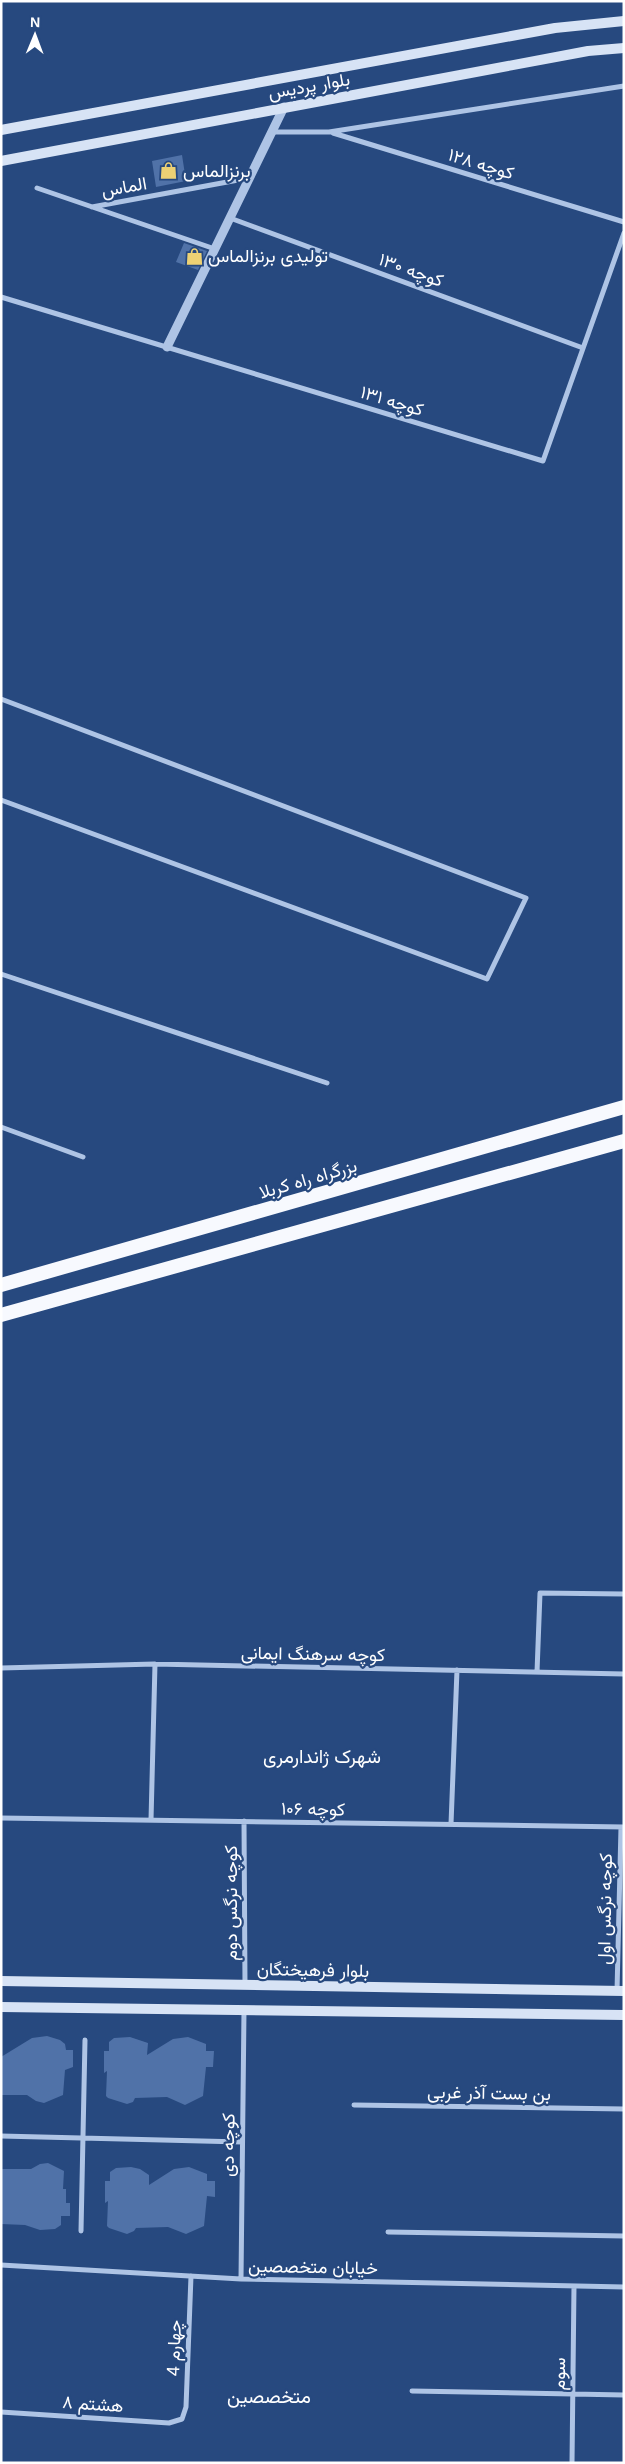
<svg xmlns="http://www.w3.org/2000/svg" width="625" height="2464" viewBox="0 0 625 2464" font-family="Arial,Vazirmatn,sans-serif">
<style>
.building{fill:#5072a8}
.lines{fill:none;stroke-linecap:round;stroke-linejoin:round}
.minor{stroke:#aec4e5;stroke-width:5}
.tertiary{stroke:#aec4e5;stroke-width:9}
.secondary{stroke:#d7e3f5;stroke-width:10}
.trunk{stroke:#f7f9fe;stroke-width:14}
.labels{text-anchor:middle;stroke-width:4.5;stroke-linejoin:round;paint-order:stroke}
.street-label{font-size:18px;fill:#fff;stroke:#27497f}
.poi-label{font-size:18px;fill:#fff;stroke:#27497f;text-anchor:start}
.neighbourhood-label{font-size:19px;fill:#fff;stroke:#27497f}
</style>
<rect width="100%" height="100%" fill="#27497f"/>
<path class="building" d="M 182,155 L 186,181 L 156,187 L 152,161 Z
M 184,243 L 207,251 L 198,270 L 176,262 Z
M 47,2036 L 60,2040 L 65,2044 L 66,2050 L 73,2050 L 73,2067 L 65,2070 L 63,2095 L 44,2103 L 36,2101 L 27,2095 L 1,2095 L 1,2057 L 32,2038 Z
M 130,2037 L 148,2043 L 147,2055 L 173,2039 L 188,2037 L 206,2044 L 206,2051 L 214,2051 L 213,2067 L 206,2067 L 203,2096 L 185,2105 L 167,2097 L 135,2098 L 133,2102 L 127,2104 L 108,2098 L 106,2096 L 107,2071 L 104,2073 L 104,2051 L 109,2051 L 109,2042 L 114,2038 Z
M 48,2163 L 64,2171 L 63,2189 L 66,2189 L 66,2203 L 70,2203 L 70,2216 L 61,2216 L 61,2225 L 55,2229 L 40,2230 L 25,2225 L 1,2224 L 1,2169 L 31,2169 L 40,2164 Z
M 131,2167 L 140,2169 L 149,2175 L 149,2185 L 174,2169 L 189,2167 L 207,2174 L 207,2181 L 215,2181 L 215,2197 L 207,2196 L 204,2226 L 186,2234 L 168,2227 L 136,2228 L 134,2231 L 127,2234 L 109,2228 L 107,2226 L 108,2201 L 105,2203 L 105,2181 L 110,2181 L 110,2172 L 116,2168 Z"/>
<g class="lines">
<path class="minor" d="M 272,132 L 329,132 L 624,86
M 333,133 L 624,222
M 37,188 L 215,249
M 92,207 L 249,178
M 230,218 L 583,348
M 1,297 L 543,461 L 624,233
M 1,699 L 526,898 L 487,979 L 1,800
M 1,974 L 327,1083
M 1,1127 L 83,1157
M 1,1668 L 155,1664 L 624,1674
M 537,1672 L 540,1593 L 624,1594
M 1,1818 L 624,1827
M 151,1820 L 155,1664
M 244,1821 L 245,1985
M 451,1824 L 457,1670
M 617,1991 L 621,1827
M 354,2105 L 624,2109
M 1,2136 L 242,2142
M 81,2231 L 85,2040
M 388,2232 L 624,2236
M 1,2265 L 241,2279 L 624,2287
M 241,2279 L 244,2011
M 412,2391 L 624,2395
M 1,2412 L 169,2423 L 182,2419 L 186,2407 L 191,2276
M 572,2463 L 574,2286"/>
<path class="tertiary" d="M 167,347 L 284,107"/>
<path class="secondary" d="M 1,130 L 555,28 L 624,21
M 1,161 L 588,51 L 624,48
M 1,1981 L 624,1991
M 1,2007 L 624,2015"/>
<path class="trunk" d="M 1,1285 L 624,1107
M 1,1315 L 624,1141"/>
</g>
<defs>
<symbol id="shop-bare" viewBox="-9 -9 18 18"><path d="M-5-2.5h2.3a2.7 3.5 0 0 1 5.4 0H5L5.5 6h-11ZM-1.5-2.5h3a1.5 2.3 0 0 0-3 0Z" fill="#edd174" stroke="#27497f" stroke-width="2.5" paint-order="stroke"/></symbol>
</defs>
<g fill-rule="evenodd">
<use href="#shop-bare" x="156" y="158" width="25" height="25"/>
<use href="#shop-bare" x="182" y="244" width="25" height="25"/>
</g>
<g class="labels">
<g class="street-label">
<text transform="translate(309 86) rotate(-10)" y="6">بلوار پردیس</text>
<text transform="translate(481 164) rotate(17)" y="6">کوچه ۱۲۸</text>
<text transform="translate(124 187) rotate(-10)" y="6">الماس</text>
<text transform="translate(411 270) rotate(20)" y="6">کوچه ۱۳۰</text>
<text transform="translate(392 401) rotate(17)" y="6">کوچه ۱۳۱</text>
<text transform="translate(308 1179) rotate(-16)" y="6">بزرگراه راه کربلا</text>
<text transform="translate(313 1654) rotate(1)" y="6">کوچه سرهنگ ایمانی</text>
<text transform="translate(313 1809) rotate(1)" y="6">کوچه ۱۰۶</text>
<text transform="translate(231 1903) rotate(-90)" y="6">کوچه نرگس دوم</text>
<text transform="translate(605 1909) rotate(-89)" y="6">کوچه نرگس اول</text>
<text transform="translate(313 1970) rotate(1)" y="6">بلوار فرهیختگان</text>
<text transform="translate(489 2093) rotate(1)" y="6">بن بست آذر غربی</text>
<text transform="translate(228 2145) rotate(-89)" y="6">کوچه دی</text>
<text transform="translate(313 2267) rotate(1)" y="6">خیابان متخصصین</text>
<text transform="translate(174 2348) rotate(-88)" y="6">چهارم 4</text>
<text transform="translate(559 2374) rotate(-89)" y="6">سوم</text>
<text transform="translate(93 2404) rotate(4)" y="6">هشتم ۸</text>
</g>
<g class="poi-label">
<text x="183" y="177">برنزالماس</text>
<text x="208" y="262">تولیدی برنزالماس</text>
</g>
<g class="neighbourhood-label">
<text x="322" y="1763">شهرک ژاندارمری</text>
<text x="269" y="2403">متخصصین</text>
</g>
</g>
<rect width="625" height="2464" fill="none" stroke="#ffffff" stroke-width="5"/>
<g transform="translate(35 35) rotate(1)" stroke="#27497f" stroke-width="4" paint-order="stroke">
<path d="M0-4L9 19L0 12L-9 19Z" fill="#ffffff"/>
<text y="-8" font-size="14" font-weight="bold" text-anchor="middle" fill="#ffffff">N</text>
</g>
</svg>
